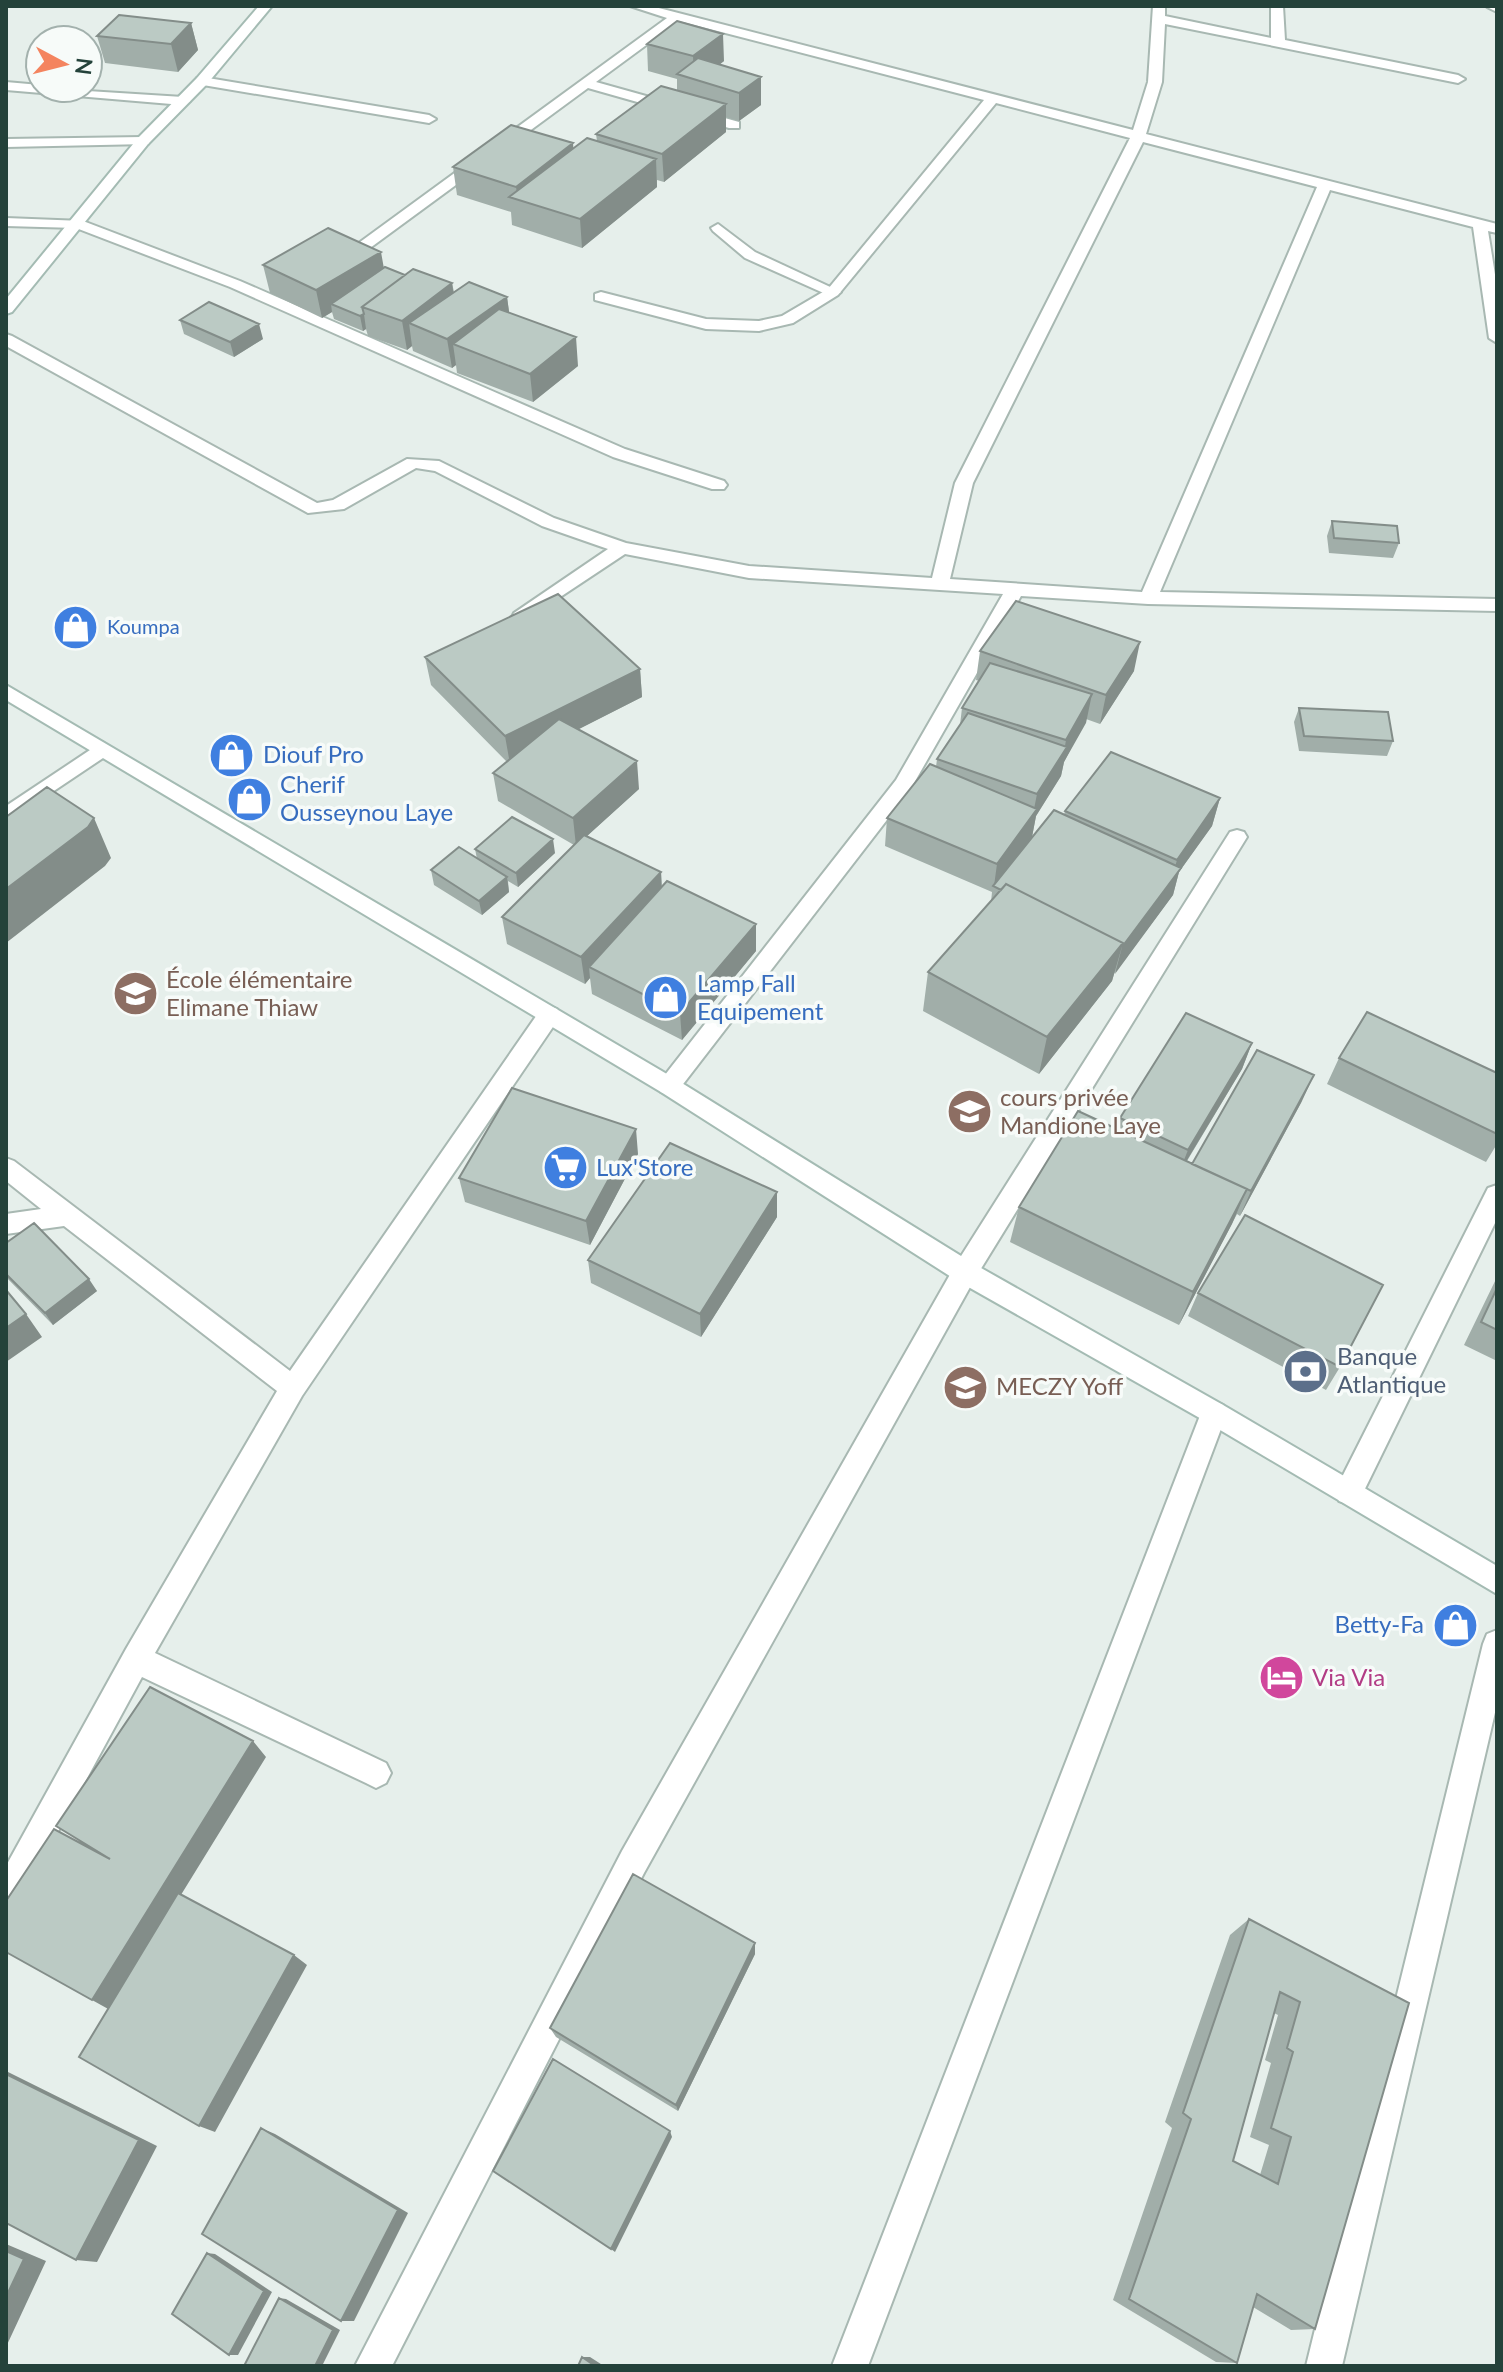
<svg xmlns="http://www.w3.org/2000/svg" width="1503" height="2372" viewBox="0 0 1503 2372" font-family="Lato,sans-serif">
<style>
.lines{fill:none;stroke-linecap:round;stroke-linejoin:round}
.lane-casing{stroke:#a8b8b2;stroke-width:4}
.street-casing{stroke:#a8b8b2;stroke-width:4}
.secondary-casing{stroke:#a4bbb3;stroke-width:4}
.lane{fill:#fff;fill-rule:evenodd}
.street{fill:#fff;fill-rule:evenodd}
.secondary{fill:#fff;fill-rule:evenodd}
.wall{fill:#a1aea9;fill-rule:evenodd}
.shaded-wall{fill:#838d89}
.building{fill:#bbcac4;stroke:#838d89;stroke-width:2;fill-rule:evenodd}
.labels{text-anchor:middle;stroke-width:7;stroke-linejoin:round;paint-order:stroke}
.far-shop-label{font-size:20px;fill:#366cbe;stroke:#f7fbf9;text-anchor:start}
.shop-label{font-size:24px;fill:#366cbe;stroke:#f7fbf9;text-anchor:start}
.education-label{font-size:24px;fill:#785e54;stroke:#f7fbf9;text-anchor:start}
.service-label{font-size:24px;fill:#4e5e75;stroke:#f7fbf9;text-anchor:start}
.hotel-label{font-size:24px;fill:#b23c85;stroke:#f7fbf9;text-anchor:start}
</style>
<rect width="100%" height="100%" fill="#e6efeb"/>
<g class="lines">
<defs>
<path id="lane" d="M 718,224 L 755,252 L 841,292 L 833,297 L 828,295 L 745,258 L 713,231 L 711,228 Z"/>
<path id="street" d="M 630,6 L 651,6 L 1133,130 L 1148,82 L 1153,6 L 1165,6 L 1165,16 L 1271,38 L 1271,6 L 1283,6 L 1285,40 L 1458,75 L 1465,79 L 1458,83 L 1165,24 L 1162,82 L 1146,134 L 1497,224 L 1497,233 L 1488,231 L 1497,287 L 1497,343 L 1489,338 L 1473,227 L 1330,190 L 1160,592 L 1497,599 L 1497,611 L 1148,604 L 1021,596 L 910,790 L 677,1092 L 669,1095 L 661,1092 L 657,1086 L 661,1080 L 896,780 L 1003,594 L 749,578 L 625,554 L 521,623 L 514,621 L 512,617 L 514,613 L 608,549 L 542,526 L 435,471 L 416,468 L 344,509 L 308,513 L 6,346 L 6,334 L 12,336 L 317,503 L 333,500 L 407,459 L 439,461 L 554,518 L 626,543 L 749,566 L 932,578 L 955,483 L 1130,138 L 996,103 L 838,295 L 793,323 L 759,331 L 706,329 L 595,300 L 595,294 L 601,292 L 706,319 L 759,321 L 782,316 L 828,289 L 984,100 L 679,21 L 596,82 L 739,122 L 739,128 L 729,128 L 588,88 L 355,259 L 345,259 L 345,253 L 667,18 ZM 1143,142 L 1317,187 L 1142,592 L 950,579 L 973,483 Z
M 1497,6 L 1497,12 L 1487,7 L 1487,6 Z
M 202,77 L 429,115 L 436,119 L 429,123 L 197,84 L 197,78 Z
M 6,82 L 40,85 L 40,88 L 183,97 L 190,101 L 183,105 L 6,90 Z
M 143,137 L 150,141 L 148,144 L 6,147 L 6,139 Z
M 6,218 L 83,221 L 240,281 L 625,449 L 724,481 L 727,485 L 724,489 L 712,489 L 613,457 L 230,287 L 76,228 L 6,226 Z
M 102,742 L 112,749 L 109,754 L 6,823 L 6,806 Z
M 1237,830 L 1244,832 L 1247,837 L 974,1280 L 644,1873 L 392,2366 L 355,2366 L 622,1851 L 956,1264 L 1230,832 Z
M 549,1006 L 557,1009 L 560,1015 L 557,1021 L 302,1396 L 155,1653 L 386,1763 L 391,1773 L 386,1783 L 376,1788 L 366,1783 L 142,1677 L 17,1907 L 6,1911 L 6,1866 L 126,1649 L 277,1391 L 64,1226 L 6,1234 L 6,1214 L 41,1209 L 6,1181 L 6,1158 L 14,1161 L 290,1371 L 541,1009 Z
M 1497,1185 L 1497,1219 L 1359,1501 L 1349,1504 L 1339,1501 L 1336,1492 L 1339,1483 L 1488,1188 Z
M 1214,1401 L 1223,1405 L 1227,1413 L 868,2366 L 832,2366 L 1201,1413 L 1205,1405 Z
M 1497,1630 L 1497,1704 L 1342,2366 L 1306,2366 L 1483,1644 L 1487,1634 Z"/>
<path id="secondary" d="M 259,6 L 272,6 L 207,84 L 148,144 L 12,312 L 6,314 L 6,299 L 138,138 L 197,78 Z
M 6,685 L 677,1080 L 974,1264 L 1223,1405 L 1497,1566 L 1497,1594 L 1205,1421 L 956,1280 L 661,1092 L 6,700 Z"/>
</defs>
<use href="#lane" class="lane-casing"/>
<use href="#street" class="street-casing"/>
<use href="#secondary" class="secondary-casing"/>
<use href="#lane" class="lane"/>
<use href="#street" class="street"/>
<use href="#secondary" class="secondary"/>
</g>
<path class="wall" d="M 191,23 L 198,50 L 178,72 L 105,63 L 97,36 Z
M 647,44 L 724,61 L 719,65 L 761,77 L 761,105 L 739,121 L 726,117 L 726,132 L 664,182 L 657,180 L 657,187 L 582,248 L 512,225 L 511,212 L 457,195 L 453,167 L 574,148 L 597,141 L 596,134 L 677,90 L 677,79 L 648,71 Z
M 263,265 L 383,268 L 405,275 L 452,283 L 454,292 L 507,297 L 509,312 L 578,366 L 533,402 L 457,373 L 456,365 L 452,368 L 413,351 L 412,346 L 407,350 L 368,336 L 366,329 L 363,331 L 334,319 L 332,312 L 322,318 L 270,293 Z
M 180,320 L 263,339 L 234,357 L 184,334 Z
M 1332,521 L 1399,543 L 1393,558 L 1329,553 L 1327,536 Z
M 980,651 L 1134,671 L 1100,724 L 1086,719 L 1064,762 L 1061,776 L 1036,816 L 1032,837 L 1026,846 L 1064,815 L 1065,811 L 1220,798 L 1212,826 L 1179,872 L 1173,895 L 1114,974 L 1112,981 L 1039,1074 L 923,1011 L 928,972 L 991,902 L 992,892 L 885,846 L 887,818 L 936,767 L 937,759 L 960,725 L 962,708 L 979,681 L 976,680 Z
M 425,657 L 640,669 L 642,697 L 579,729 L 639,789 L 587,836 L 661,872 L 662,887 L 756,924 L 756,951 L 682,1040 L 592,994 L 590,978 L 585,984 L 507,944 L 502,917 L 574,845 L 498,801 L 493,773 L 507,762 L 431,685 Z
M 1299,708 L 1393,741 L 1387,756 L 1299,751 L 1294,722 Z
M 475,849 L 555,853 L 518,887 L 508,881 L 509,892 L 482,915 L 434,885 L 431,870 L 477,859 Z
M 1252,1043 L 1242,1069 L 1187,1161 L 1192,1164 L 1302,1101 L 1240,1216 L 1237,1214 L 1179,1325 L 1010,1242 L 1019,1207 L 1117,1129 L 1120,1118 Z
M 1339,1058 L 1497,1073 L 1497,1144 L 1486,1162 L 1327,1084 Z
M 638,1154 L 590,1245 L 465,1202 L 459,1178 Z
M 777,1192 L 777,1217 L 701,1337 L 591,1283 L 588,1260 Z
M 6,1243 L 97,1291 L 53,1325 L 6,1277 Z
M 1497,1277 L 1497,1361 L 1464,1345 Z
M 1198,1293 L 1340,1367 L 1326,1390 L 1188,1316 Z
M 1249,1919 L 1409,2003 L 1315,2329 L 1291,2330 L 1253,2307 L 1237,2363 L 1216,2362 L 1113,2300 L 1172,2128 L 1165,2122 L 1230,1935 ZM 1274,2013 L 1278,2015 L 1265,2060 L 1271,2063 L 1250,2137 L 1269,2145 L 1260,2175 L 1233,2161 Z
M 755,1943 L 755,1954 L 678,2111 L 556,2037 L 550,2028 Z"/>
<path class="shaded-wall" d="M 191,23 L 198,50 L 178,72 L 171,44 Z
M 723,34 L 724,61 L 698,81 L 694,79 L 693,56 Z
M 761,77 L 761,105 L 739,121 L 739,93 Z
M 726,104 L 726,132 L 664,182 L 662,154 Z
M 573,143 L 575,171 L 518,200 L 516,187 Z
M 656,159 L 657,187 L 582,248 L 580,219 Z
M 381,252 L 386,280 L 331,304 L 332,312 L 322,318 L 316,290 Z
M 452,283 L 456,311 L 409,323 L 412,346 L 407,350 L 402,321 Z
M 507,297 L 511,326 L 453,344 L 456,365 L 452,368 L 447,339 Z
M 364,314 L 366,329 L 363,331 L 360,316 Z
M 259,324 L 263,339 L 234,357 L 230,342 Z
M 576,337 L 578,366 L 533,402 L 530,374 Z
M 1140,642 L 1134,671 L 1100,724 L 1106,695 Z
M 640,669 L 642,697 L 510,764 L 505,736 Z
M 1092,694 L 1086,723 L 1064,762 L 1061,776 L 1036,816 L 1032,837 L 996,887 L 994,886 L 997,864 L 1033,814 L 1037,794 L 1064,752 L 1066,740 Z
M 637,761 L 639,789 L 576,846 L 573,818 Z
M 1220,798 L 1212,826 L 1179,872 L 1173,895 L 1115,974 L 1122,947 L 1171,881 L 1177,860 Z
M 94,818 L 111,858 L 105,866 L 6,943 L 6,889 Z
M 553,839 L 555,853 L 518,887 L 516,873 Z
M 661,872 L 662,900 L 589,967 L 590,978 L 585,984 L 581,957 Z
M 507,877 L 509,892 L 482,915 L 479,901 Z
M 756,924 L 756,951 L 682,1040 L 680,1013 Z
M 1123,943 L 1112,981 L 1039,1074 L 1047,1037 Z
M 1252,1043 L 1242,1069 L 1178,1175 L 1188,1150 Z
M 1314,1075 L 1302,1101 L 1240,1216 L 1251,1191 Z
M 636,1129 L 638,1154 L 590,1245 L 586,1221 Z
M 1247,1189 L 1232,1224 L 1179,1325 L 1193,1292 Z
M 777,1192 L 777,1217 L 701,1337 L 700,1314 Z
M 89,1279 L 97,1291 L 53,1325 L 45,1313 Z
M 26,1314 L 42,1337 L 6,1362 L 6,1328 Z
M 253,1741 L 266,1757 L 110,2010 L 92,2000 Z
M 755,1943 L 755,1954 L 678,2111 L 676,2105 Z
M 294,1955 L 307,1965 L 215,2132 L 199,2126 Z
M 6,2071 L 157,2146 L 97,2262 L 76,2260 L 6,2074 Z
M 261,2128 L 275,2134 L 408,2213 L 354,2321 L 341,2321 Z
M 670,2131 L 672,2137 L 615,2252 L 611,2249 Z
M 6,2244 L 46,2261 L 6,2347 Z
M 207,2253 L 215,2254 L 272,2292 L 238,2355 L 229,2355 Z
M 279,2298 L 286,2299 L 340,2330 L 322,2366 L 315,2366 Z
M 582,2357 L 590,2357 L 604,2366 L 595,2366 Z"/>
<path class="building" d="M 119,15 L 191,23 L 171,44 L 97,36 Z
M 677,21 L 723,34 L 693,56 L 647,44 Z
M 698,58 L 761,77 L 739,93 L 677,74 Z
M 661,86 L 726,104 L 662,154 L 596,134 Z
M 511,125 L 573,143 L 516,187 L 453,167 Z
M 587,138 L 656,159 L 580,219 L 509,197 Z
M 328,228 L 381,252 L 316,290 L 263,265 Z
M 385,267 L 405,275 L 362,307 L 364,314 L 360,316 L 331,304 Z
M 413,269 L 452,283 L 402,321 L 362,307 Z
M 469,282 L 507,297 L 447,339 L 409,323 Z
M 209,302 L 259,324 L 230,342 L 180,320 Z
M 499,309 L 576,337 L 530,374 L 453,344 Z
M 1332,521 L 1397,526 L 1399,543 L 1334,538 Z
M 558,594 L 640,669 L 505,736 L 425,657 Z
M 1016,601 L 1140,642 L 1106,695 L 980,651 Z
M 990,663 L 1092,694 L 1066,740 L 962,708 Z
M 1299,708 L 1388,712 L 1393,741 L 1304,736 Z
M 968,713 L 1067,747 L 1037,794 L 937,759 Z
M 559,719 L 637,761 L 573,818 L 493,773 Z
M 1111,752 L 1220,798 L 1177,860 L 1065,811 Z
M 930,764 L 1037,809 L 997,864 L 887,818 Z
M 47,787 L 94,818 L 88,827 L 6,889 L 6,817 Z
M 1054,810 L 1181,868 L 1122,947 L 1123,943 L 1006,884 L 1001,890 L 993,886 Z
M 512,817 L 553,839 L 516,873 L 475,849 Z
M 584,835 L 661,872 L 581,957 L 502,917 Z
M 459,847 L 507,877 L 479,901 L 431,870 Z
M 667,881 L 756,924 L 680,1013 L 589,967 Z
M 1006,884 L 1123,943 L 1047,1037 L 928,972 Z
M 1367,1012 L 1497,1073 L 1497,1134 L 1339,1058 Z
M 1186,1013 L 1252,1043 L 1188,1150 L 1120,1118 Z
M 1257,1050 L 1314,1075 L 1251,1191 L 1192,1164 Z
M 512,1088 L 636,1129 L 586,1221 L 459,1178 Z
M 1078,1111 L 1247,1189 L 1193,1292 L 1019,1207 Z
M 670,1143 L 777,1192 L 700,1314 L 588,1260 Z
M 1245,1215 L 1383,1285 L 1340,1367 L 1198,1293 Z
M 34,1223 L 89,1279 L 45,1313 L 6,1274 L 6,1243 Z
M 1497,1288 L 1497,1330 L 1481,1322 Z
M 6,1290 L 26,1314 L 6,1328 Z
M 150,1687 L 253,1741 L 92,2000 L 6,1952 L 6,1901 L 54,1829 L 110,1859 L 56,1826 Z
M 633,1874 L 755,1943 L 676,2105 L 550,2028 Z
M 178,1893 L 294,1955 L 199,2126 L 79,2057 Z
M 1249,1919 L 1409,2003 L 1315,2329 L 1257,2294 L 1237,2363 L 1129,2299 L 1191,2119 L 1183,2113 ZM 1280,1992 L 1300,2002 L 1287,2048 L 1293,2052 L 1271,2128 L 1291,2137 L 1278,2184 L 1233,2161 Z
M 553,2059 L 670,2131 L 611,2249 L 493,2171 Z
M 6,2074 L 139,2140 L 76,2260 L 6,2223 Z
M 261,2128 L 398,2210 L 341,2321 L 202,2234 Z
M 6,2251 L 24,2259 L 6,2297 Z
M 207,2253 L 264,2291 L 229,2355 L 172,2314 Z
M 279,2298 L 333,2330 L 315,2366 L 244,2366 Z
M 582,2357 L 595,2366 L 578,2366 Z"/>
<defs>
<symbol id="shop-disc" viewBox="-11 -11 22 22"><circle r="9.5" fill="#3f7fe0" stroke="#f7fbf9"/><path d="M-5-2.5h2.3a2.7 3.5 0 0 1 5.4 0H5L5.5 6h-11ZM-1.5-2.5h3a1.5 2.3 0 0 0-3 0Z" fill="#fff"/></symbol>
<symbol id="school-disc" viewBox="-11 -11 22 22"><circle r="9.5" fill="#8d6e63" stroke="#f7fbf9"/><path d="M0-5L7-2L0 1L-7-2ZM-4 1L0 2.5L4 1V4Q0 6-4 4Z" fill="#fff"/></symbol>
<symbol id="supermarket-disc" viewBox="-11 -11 22 22"><circle r="9.5" fill="#3f7fe0" stroke="#f7fbf9"/><path d="M-6-5.5h2.5l.6 2H6L4.5 2H-2.5L-4.4-4H-6ZM-1.5 3.2a1.3 1.3 0 1 0 .1 0ZM3 3.2a1.3 1.3 0 1 0 .1 0Z" fill="#fff"/></symbol>
<symbol id="bank-disc" viewBox="-11 -11 22 22"><circle r="9.5" fill="#5c6f8a" stroke="#f7fbf9"/><path d="M-6-4H6V4H-6ZM0-2.3a2.3 2.3 0 1 0 0 4.6a2.3 2.3 0 1 0 0-4.6Z" fill="#fff"/></symbol>
<symbol id="hotel-disc" viewBox="-11 -11 22 22"><circle r="9.5" fill="#d1479c" stroke="#f7fbf9"/><path d="M-6-4.5h1.5V1H6V5H4.5V3h-9V5H-6ZM-4 0a1.8 1.8 0 1 1 3.6 0ZM.5 0V-2.5h3Q6-2.5 6 0Z" fill="#fff"/></symbol>
</defs>
<g fill-rule="evenodd">
<use href="#shop-disc" x="50" y="602" width="51" height="51"/>
<use href="#shop-disc" x="206" y="730" width="51" height="51"/>
<use href="#shop-disc" x="224" y="774" width="51" height="51"/>
<use href="#school-disc" x="110" y="968" width="51" height="51"/>
<use href="#shop-disc" x="640" y="972" width="51" height="51"/>
<use href="#school-disc" x="944" y="1086" width="51" height="51"/>
<use href="#supermarket-disc" x="540" y="1142" width="51" height="51"/>
<use href="#bank-disc" x="1280" y="1346" width="51" height="51"/>
<use href="#school-disc" x="940" y="1362" width="51" height="51"/>
<use href="#shop-disc" x="1430" y="1600" width="51" height="51"/>
<use href="#hotel-disc" x="1256" y="1652" width="51" height="51"/>
</g>
<g class="labels">
<g class="far-shop-label">
<text x="107" y="634">Koumpa</text>
</g>
<g class="shop-label">
<text x="263" y="763">Diouf Pro</text>
<text x="280" y="793">Cherif<tspan x="280" dy="28">Ousseynou Laye</tspan></text>
<text x="697" y="992">Lamp Fall<tspan x="697" dy="28">Equipement</tspan></text>
<text x="596" y="1176">Lux'Store</text>
<text x="1424" y="1633" text-anchor="end">Betty-Fa</text>
</g>
<g class="education-label">
<text x="166" y="988">École élémentaire<tspan x="166" dy="28">Elimane Thiaw</tspan></text>
<text x="1000" y="1106">cours privée<tspan x="1000" dy="28">Mandione Laye</tspan></text>
<text x="996" y="1395">MECZY Yoff</text>
</g>
<g class="service-label">
<text x="1337" y="1365">Banque<tspan x="1337" dy="28">Atlantique</tspan></text>
</g>
<g class="hotel-label">
<text x="1312" y="1686">Via Via</text>
</g>
</g>
<rect width="1503" height="2372" fill="none" stroke="#24423a" stroke-width="16"/>
<g transform="translate(64 64) rotate(97)"><circle r="38" fill="#f7fbf9" stroke="#a3b1ad" stroke-width="2"/>
<path d="M0-6L14 30L0 20L-14 30Z" fill="#f4845f"/>
<text y="-12" font-size="22" font-weight="bold" text-anchor="middle" fill="#24423a">N</text>
</g>
</svg>
